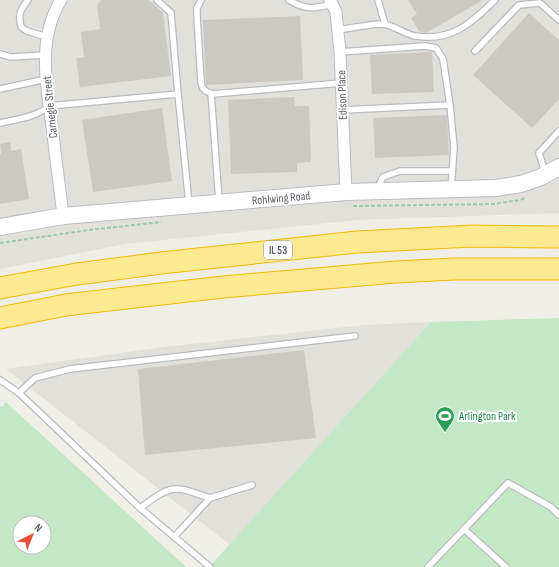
<svg xmlns="http://www.w3.org/2000/svg" width="559" height="567" viewBox="0 0 559 567" font-family="'Sofia Sans Condensed',sans-serif">
<style>
.industrial{fill:#e2e0db}
.park{fill:#c4e7c6;fill-rule:evenodd}
.building{fill:#ccc9c4}
.lines{fill:none;stroke-linecap:round;stroke-linejoin:round}
.service-casing{stroke:#b9bbc0;stroke-width:8}
.minor-casing{stroke:#b9bbc0;stroke-width:13}
.secondary-casing{stroke:#babcc2;stroke-width:18}
.motorway-casing{stroke:#f4ba03;stroke-width:23}
.path{stroke:#9dc8ad;stroke-width:2;stroke-dasharray:4 2;stroke-linecap:butt}
.service{stroke:#fff;stroke-width:5.5}
.minor{stroke:#fff;stroke-width:11}
.secondary{stroke:#fff;stroke-width:16}
.motorway{stroke:#fce992;stroke-width:21}
.labels{text-anchor:middle;stroke-width:4;stroke-linejoin:round;paint-order:stroke}
.shield{fill:#fff;stroke:#8e9095;stroke-width:1}
.shield-label{font-size:11px;font-weight:bold;fill:#5e6167}
.street-label{font-size:12px;fill:#5e6167;stroke:#fff}
.leisure-label{font-size:12px;fill:#27864d;stroke:#fff;text-anchor:start}
</style>
<rect width="100%" height="100%" fill="#f0efe7"/>
<path class="industrial" d="M 0,0 L 559,0 L 559,213 L 358,220 L 125,244 L 0,269 Z
M 431,322 L 230,545 L 6,369 L 164,347 L 363,325 Z"/>
<path class="park" d="M 559,318 L 559,567 L 209,567 L 431,322 Z
M 6,402 L 186,567 L 0,567 L 0,406 L 2,407 ZM 20,523 L 44,523 L 44,547 L 20,547 Z"/>
<path class="building" d="M 101,0 L 149,0 L 163,13 L 171,76 L 80,87 L 76,58 L 84,57 L 81,32 L 100,29 L 97,5 Z
M 408,0 L 483,0 L 426,33 L 419,31 L 411,18 L 417,14 Z
M 529,13 L 559,40 L 559,99 L 532,128 L 473,75 Z
M 300,16 L 303,80 L 206,85 L 203,20 Z
M 432,52 L 434,92 L 372,94 L 370,55 Z
M 294,97 L 295,106 L 309,106 L 311,162 L 297,163 L 297,172 L 231,174 L 228,100 Z
M 162,108 L 172,181 L 93,192 L 82,120 Z
M 447,115 L 449,155 L 375,158 L 373,118 Z
M 10,142 L 11,151 L 21,149 L 29,199 L 0,204 L 0,154 L 1,154 L 0,144 Z
M 304,350 L 316,438 L 145,455 L 138,369 Z"/>
<g class="lines">
<defs>
<path id="service" d="M 28,0 C 20,11 18,13 21,27 L 27,31 L 47,37
M 157,0 L 171,13 L 178,94 L 189,204
M 201,0 L 197,8 L 197,16 L 201,82 C 202,90 206,92 213,94 L 341,83
M 289,0 C 305,10 314,9 332,4
M 378,0 L 385,24
M 338,30 C 351,28 370,24 383,24 C 394,25 404,34 415,36 C 452,42 471,23 495,0
M 475,51 L 519,5 L 540,3 L 559,20
M 340,52 L 425,46 L 436,48 L 443,59 L 450,105 L 454,148 L 451,189
M 0,54 L 11,57 L 45,55
M 0,89 L 46,79
M 211,93 L 219,201
M 342,110 L 450,105
M 0,123 C 17,119 35,118 49,106 L 178,94
M 545,172 L 539,153 L 559,131
M 377,189 L 383,177 L 400,171 L 452,171
M 0,380 L 19,393 L 140,508 L 210,567
M 19,393 L 35,378 L 70,369 L 355,336
M 140,508 C 173,484 172,485 210,498
M 464,529 L 506,567
M 174,537 L 210,498 L 252,485
M 428,567 L 508,483 L 551,507 L 559,515"/>
<path id="minor" d="M 61,0 C 36,40 47,90 53,134 C 56,161 60,189 63,216
M 330,0 L 336,12 L 340,52 L 346,192"/>
<path id="secondary" d="M 0,227 L 63,216 L 346,192 L 496,188 L 521,184 L 541,177 L 559,167"/>
<path id="motorway" d="M 0,288 L 77,274 L 161,263 L 357,242 L 472,236 L 559,237
M 0,318 L 66,305 L 126,298 L 223,287 L 396,272 L 454,269 L 559,269"/>
</defs>
<use href="#service" class="service-casing"/>
<use href="#minor" class="minor-casing"/>
<use href="#secondary" class="secondary-casing"/>
<use href="#motorway" class="motorway-casing"/>
<path class="path" d="M 353,206 L 493,204 L 520,200 L 525,198
M 0,243 L 89,230 L 161,222"/>
<use href="#service" class="service"/>
<use href="#minor" class="minor"/>
<use href="#secondary" class="secondary"/>
<use href="#motorway" class="motorway"/>
</g>
<defs>
<symbol id="stadium-pin" viewBox="-11 -11 22 30"><path d="M0 17L-7.5 6A9.5 9.5 0 1 1 7.5 6Z" fill="#2e9e5b" stroke="#fff"/><path d="M0-5a6.5 5 0 1 0 0 10a6.5 5 0 1 0 0-10ZM-3.5-1.8h7v3.6h-7Z" fill="#fff"/></symbol>
</defs>
<g fill-rule="evenodd">
<use href="#stadium-pin" x="434" y="405" width="22" height="30"/>
</g>
<g class="labels">
<rect class="shield" x="264" y="241" width="28" height="18" rx="3"/>
<g class="shield-label">
<text x="278" y="254">IL 53</text>
</g>
<g class="street-label">
<text transform="translate(342 95) rotate(-92)" y="4">Edison Place</text>
<text transform="translate(50 107) rotate(-96)" y="4">Carnegie Street</text>
<text transform="translate(281 198) rotate(-5)" y="4">Rohlwing Road</text>
</g>
<g class="leisure-label">
<text x="459" y="420">Arlington Park</text>
</g>
</g>
<g transform="translate(32 535) rotate(42)"><circle r="19" fill="#ffffff" stroke="#bfc0c2"/>
<path d="M0-3L7 15L0 10L-7 15Z" fill="#e85035"/>
<text y="-6" font-size="11" font-weight="bold" text-anchor="middle" fill="#5e6167">N</text>
</g>
</svg>
